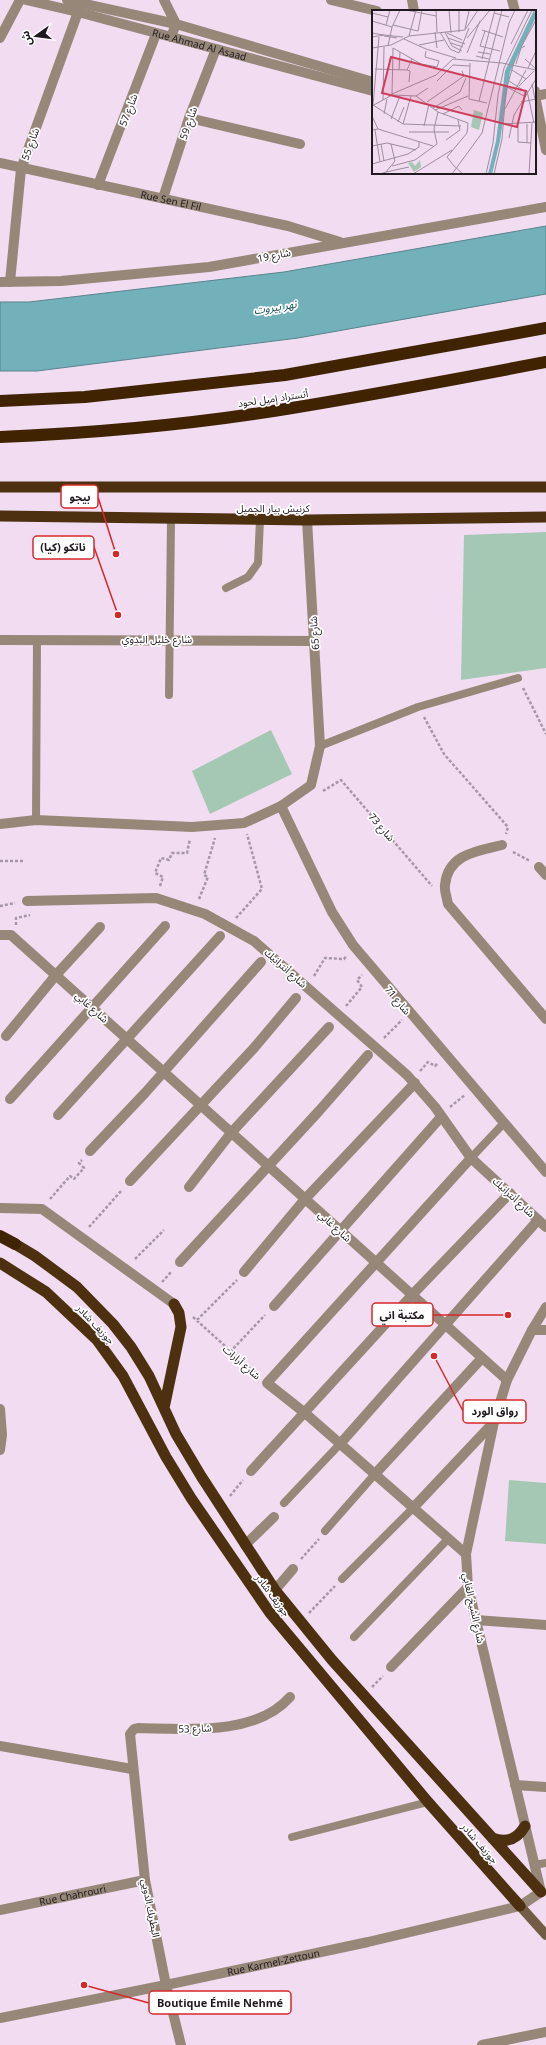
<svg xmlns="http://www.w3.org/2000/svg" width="546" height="2045" viewBox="0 0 546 2045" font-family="Georgia,'Noto Sans Arabic',serif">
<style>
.green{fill:#a4c8b4}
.water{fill:#72b1ba;stroke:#59838c}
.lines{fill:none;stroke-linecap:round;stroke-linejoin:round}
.path{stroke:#a696a6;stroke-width:2.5;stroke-dasharray:3 2;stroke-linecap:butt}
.service{stroke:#978778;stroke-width:8}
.pedestrian{stroke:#978778;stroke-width:10}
.minor{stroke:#978778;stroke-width:10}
.tertiary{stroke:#978778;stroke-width:10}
.secondary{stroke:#725c45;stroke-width:10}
.trunk{stroke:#4c3010;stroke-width:11}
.motorway{stroke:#402300;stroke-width:12}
.labels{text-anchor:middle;stroke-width:3.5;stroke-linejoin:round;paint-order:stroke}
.street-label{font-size:10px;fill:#201920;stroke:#fff}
.water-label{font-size:11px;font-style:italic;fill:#164e55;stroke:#fff}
.inset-road{fill:none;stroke:#9d8e9d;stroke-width:1}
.view{fill:#ce3e5c;fill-opacity:0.15;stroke:#ce3e5c;stroke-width:2}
.inset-edge{fill:none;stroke:#201920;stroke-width:2}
.leader{fill:none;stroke:#d62828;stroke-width:1.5}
.callout-dot{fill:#d62828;stroke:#fff;stroke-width:1.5}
.callout{fill:#fff;stroke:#d62828;stroke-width:1.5}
.callout-label{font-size:11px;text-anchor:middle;font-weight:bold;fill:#201920}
</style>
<rect width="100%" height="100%" fill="#f1dcf1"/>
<path class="green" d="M 546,532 L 546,668 L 461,680 L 464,535 Z
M 271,730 L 292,774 L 210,814 L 192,771 Z
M 509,1480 L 546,1483 L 546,1544 L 505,1541 Z"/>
<path class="water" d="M 546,226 L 546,294 L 298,338 L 37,371 L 0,371 L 0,302 L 29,302 L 284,272 Z"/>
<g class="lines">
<path class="path" d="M 523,688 L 546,734
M 424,717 L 444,754 L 508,827 L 506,834
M 323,791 L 341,780 L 432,886
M 513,852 L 530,861
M 0,861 L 23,861
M 160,886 L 163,877 L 155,873 L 161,858 L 169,860 L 172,853 L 187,853 L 190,839
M 199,899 L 208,877 L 204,875 L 215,838
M 0,906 L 15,903
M 236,918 L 262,889 L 247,834
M 16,925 L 16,918 L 30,915
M 314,976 L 325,958 L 344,959 L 347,955
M 346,1006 L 362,987 L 357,980 L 362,975
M 384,1038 L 402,1020
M 420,1071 L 428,1062 L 435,1066 L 438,1063
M 450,1107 L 465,1095
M 50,1199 L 70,1176 L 74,1179 L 84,1168 L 79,1163 L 82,1160
M 89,1227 L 122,1190
M 135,1259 L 164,1230
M 162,1282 L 172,1271
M 193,1317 L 257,1375
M 197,1320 L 237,1280
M 230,1352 L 265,1315
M 230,1496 L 243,1480
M 301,1559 L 319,1539
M 309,1613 L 335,1586
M 372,1687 L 383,1676"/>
<path class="service" d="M 226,588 L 248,577 L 258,563 L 260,520
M 169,695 L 171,519
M 320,746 L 418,707 L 518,678
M 36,820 L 37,640
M 471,1158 L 503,1124
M 284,1503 L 340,1444
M 325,1531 L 375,1474
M 342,1579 L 413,1508
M 354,1637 L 448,1539
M 292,1837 L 428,1802
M 534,1865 L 546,1863"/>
<path class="pedestrian" d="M 6,1036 L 56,975 L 100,927
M 10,1099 L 165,926
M 58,1115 L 220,936
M 90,1151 L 145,1093 L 261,962
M 130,1181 L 254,1048 L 296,998
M 189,1187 L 231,1133 L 329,1027
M 180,1262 L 319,1111 L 368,1055
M 244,1272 L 305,1199 L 415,1083
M 274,1306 L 441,1117
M 305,1413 L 267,1383 L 471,1158
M 340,1444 L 538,1220
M 251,1471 L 412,1295 L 510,1193
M 375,1474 L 482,1358
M 413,1508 L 494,1422
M 245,1545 L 274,1517
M 275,1590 L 293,1569
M 391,1667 L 468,1587"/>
<g class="minor">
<path d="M 164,0 L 176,24 L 171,37"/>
<path d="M 331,0 L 377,11"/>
<path d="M 412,0 L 414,11"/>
<path d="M 512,0 L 515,11"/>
<path d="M 0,38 L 20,0"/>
<path d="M 535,91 L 536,96 L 546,94"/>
<path d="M 189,118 L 300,144"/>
<path id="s1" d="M 0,163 L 288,226 L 340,242"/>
<path d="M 98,185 L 156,34"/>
<path d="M 163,198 L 189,118 L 216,49"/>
<path d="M 10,282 L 21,169 L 78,12"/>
<path d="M 0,640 L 315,641"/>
<path d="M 281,806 L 332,912 L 353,945 L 546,1172"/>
<path d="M 0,824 L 36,820 L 192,827 L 244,823 L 281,806 L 311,785 L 320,746 L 307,520"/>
<path d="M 502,845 C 477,851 448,854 445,885 C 444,890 447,898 448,904 L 546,1019"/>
<path d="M 539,867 L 546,875"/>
<path d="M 27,901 L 156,898 L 205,914 L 254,941 L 407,1075 L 435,1107 L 471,1158 L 546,1227"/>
<path d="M 0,935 L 11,935 L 21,944 L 507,1380"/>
<path d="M 0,1208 L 42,1209 L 174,1304"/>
<path d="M 532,1330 L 546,1330"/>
<path d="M 0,1409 L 2,1435 L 0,1450"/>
<path d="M 305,1413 L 466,1554"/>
<path d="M 476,1620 L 546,1625"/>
<path d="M 0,1746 L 132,1769"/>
<path d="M 515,1785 L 546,1787"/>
<path id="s2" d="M 0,1910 L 145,1880"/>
<path id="s3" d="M 0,2018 L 166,1985 L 368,1942 L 520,1906"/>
<path d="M 181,2045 L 166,1985 L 145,1880 L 130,1734 L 134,1729 L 138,1728 C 186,1729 256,1736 290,1697"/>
<path d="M 482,2045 L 546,2032"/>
</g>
<g class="tertiary">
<path id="s4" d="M 26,0 L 78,12 L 373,91"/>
<path d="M 67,0 L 176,24 L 373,82"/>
<path d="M 535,96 L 546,150"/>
<path d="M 0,282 L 61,281 L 209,267 L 546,207"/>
<path d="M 520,1906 L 541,1892 L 468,1587 L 466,1554 L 494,1422 L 507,1380 L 532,1330 L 546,1307"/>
</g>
<path class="secondary" d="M 520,1906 L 546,1935"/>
<path class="trunk" d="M 0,487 L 546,487
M 0,516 L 307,520 L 546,517
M 15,1244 L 35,1256 L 77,1287 L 113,1324 L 131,1347 L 149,1376 L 176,1434 L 201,1476 L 275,1590 L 332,1660 L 541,1892
M 0,1263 L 46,1292 L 97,1340 L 123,1376 L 166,1457 L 191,1498 L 270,1613 L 428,1802 L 520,1906
M 164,1408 L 181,1327 L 179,1313 L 174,1304
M 492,1838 C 506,1843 517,1840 525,1826"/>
<path class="motorway" d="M 0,401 L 85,397 L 285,375 L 546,328
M 0,437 C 98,433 196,424 292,408 C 377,394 462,378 546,362
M 0,1236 L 15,1244"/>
</g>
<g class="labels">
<g class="street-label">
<text dy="4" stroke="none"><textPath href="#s4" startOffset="179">Rue Ahmad Al Asaad</textPath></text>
<text transform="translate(128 110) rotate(-69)" y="4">شارع 57</text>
<text transform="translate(188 123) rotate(-71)" y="4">شارع 59</text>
<text transform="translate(30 144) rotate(-70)" y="4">شارع 55</text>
<text dy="4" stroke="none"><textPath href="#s1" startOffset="175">Rue Sen El Fil</textPath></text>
<text transform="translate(274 255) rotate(-11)" y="4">شارع 19</text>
<text transform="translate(273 398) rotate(-8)" y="4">أتستراد إميل لحود</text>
<text x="273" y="512">كرنيش بيار الجميل</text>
<text transform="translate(314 633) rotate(-94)" y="4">شارع 65</text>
<text x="157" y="643">شارع خليل البدوي</text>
<text transform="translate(382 827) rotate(49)" y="4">شارع 73</text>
<text transform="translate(286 968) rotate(42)" y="4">شارع أنترانيك</text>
<text transform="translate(398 1000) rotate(50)" y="4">شارع 71</text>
<text transform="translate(92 1007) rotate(42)" y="4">شارع غابي</text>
<text transform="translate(514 1197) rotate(43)" y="4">شارع أنترانيك</text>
<text transform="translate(335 1226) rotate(42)" y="4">شارع غابي</text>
<text transform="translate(96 1324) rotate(47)" y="4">جوزيف شادر</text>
<text transform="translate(242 1362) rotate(41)" y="4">شارع أرارات</text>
<text transform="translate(273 1595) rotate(53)" y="4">جوزيف شادر</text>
<text transform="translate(474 1608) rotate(78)" y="4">شارع الشيخ الغابي</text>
<text transform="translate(195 1728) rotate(-2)" y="4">شارع 53</text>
<text transform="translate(480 1843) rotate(49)" y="4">جوزيف شادر</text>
<text dy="4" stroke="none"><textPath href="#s2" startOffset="74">Rue Chahrouri</textPath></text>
<text transform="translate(151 1908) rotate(79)" y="4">البطريك الدويي</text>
<text dy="4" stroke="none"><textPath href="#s3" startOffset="279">Rue Karmel-Zettoun</textPath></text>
</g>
<g class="water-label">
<text transform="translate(275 307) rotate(-9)" y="4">نهر بيروت</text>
</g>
</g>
<g transform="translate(372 10)">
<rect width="164" height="164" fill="#f1dcf1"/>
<path d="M 102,100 L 111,103 L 107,120 L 99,117 ZM 48,150 L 49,157 L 42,162 L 36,153 L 40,152 L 43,156 Z" fill="#a4c8b4"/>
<path d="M 162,0 L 164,7 L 138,62 L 128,131 L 120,164 L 116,164 L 124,131 L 133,61 Z" fill="#72b1ba"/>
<path class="inset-road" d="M 34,0 L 64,6M 64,0 L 65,22M 77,0 L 79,23M 0,3 L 16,7M 122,3 L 137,7M 0,11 L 20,17M 14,15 L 18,0M 21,15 L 46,21M 93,19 L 97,1M 110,20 L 131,27M 46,21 L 50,0M 113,21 L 108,36 L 128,41M 63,22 L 65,38M 68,22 L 78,39 L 87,43 L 97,18M 73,22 L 80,36 L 90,41M 87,22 L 87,0M 0,23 L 12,25 L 0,27M 75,23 L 90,30M 12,25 L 31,27M 12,26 L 25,28M 37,26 L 44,0M 7,27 L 1,95 L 31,114 L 89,116M 76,28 L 93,34M 95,28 L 118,0M 32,29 L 54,39 L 84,48M 79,33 L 91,37M 139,34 L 156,0M 47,35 L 72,30M 16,36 L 20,17 L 28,0M 149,37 L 164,10M 0,38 L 19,35 L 37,26 L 93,20 L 106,0M 21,38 L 20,85 L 44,86 L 66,102 L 96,113 L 95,123 L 75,147 L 82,156M 21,38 L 49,54 L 65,57 L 67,51 L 53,47 L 54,41M 106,42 L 118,44M 95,43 L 108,11M 104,46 L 117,49M 110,49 L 123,0M 153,49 L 164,59M 98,53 L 97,89 L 115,93M 144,54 L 149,38 L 153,36M 156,58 L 164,41M 3,59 L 35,60M 27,60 L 28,42M 35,60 L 38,61 L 37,72M 35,60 L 40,49M 140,60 L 154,69M 65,71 L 81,55 L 98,56M 137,71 L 154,82M 160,74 L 164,94M 147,76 L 162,61M 135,77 L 152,86M 155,81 L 162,113M 20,84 L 64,65 L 81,49 L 130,53 L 164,60M 44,86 L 56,78M 11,90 L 12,37M 107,91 L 130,0M 55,92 L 92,66 L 90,61M 149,92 L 164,89M 0,96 L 20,85M 61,98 L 88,82 L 94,68M 133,99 L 154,60M 63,100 L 96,86M 12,104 L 15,89M 71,104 L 87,96 L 90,100M 0,106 L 6,119M 19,109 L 28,86M 26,112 L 32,97M 31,114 L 39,86M 131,114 L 164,112M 146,115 L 146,132 L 159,133M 52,116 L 57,94M 0,120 L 6,119 L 61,136M 3,120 L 8,152M 37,122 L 77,122M 137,128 L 142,105 L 164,69M 74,130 L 88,120 L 86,110M 155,133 L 155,114M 9,134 L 12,151M 0,136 L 15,133 L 44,140M 0,154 L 36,144 L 47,137 L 47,131M 20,156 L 43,150 L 65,134 L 62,119 L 66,102M 82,156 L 91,164M 14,162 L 37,157M 8,164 L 14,162 L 23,151 L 19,134M 41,164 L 80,140M 80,164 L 110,123 L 137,13 L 143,0M 114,164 L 121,133 L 126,85 L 132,58 L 160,0M 122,164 L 130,129 L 134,80 L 143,49M 157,164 L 160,113"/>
<path class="view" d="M 19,47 L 154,81 L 145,117 L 10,83 Z"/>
<rect width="164" height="164" class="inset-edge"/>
</g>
<path class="leader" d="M116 554L98 497M118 615L94 547M508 1315L433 1315M434 1356L463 1411M84 1985L149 2003"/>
<g class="callout-dot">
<circle cx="116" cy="554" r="4"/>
<circle cx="118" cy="615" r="4"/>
<circle cx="508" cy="1315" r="4"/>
<circle cx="434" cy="1356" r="4"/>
<circle cx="84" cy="1985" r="4"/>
</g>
<g class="callout">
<rect x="61" y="485" width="37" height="23" rx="4"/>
<rect x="33" y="536" width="61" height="23" rx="4"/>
<rect x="372" y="1303" width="61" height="23" rx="4"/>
<rect x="463" y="1400" width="63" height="23" rx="4"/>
<rect x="149" y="1991" width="142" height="23" rx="4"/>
</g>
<g class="callout-label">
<text x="80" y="501">بيجو</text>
<text x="63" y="551">ناتكو (كيا)</text>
<text x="402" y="1319">مكتبة اني</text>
<text x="495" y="1415">رواق الورد</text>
<text x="220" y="2007">Boutique Émile Nehmé</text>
</g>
<g transform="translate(36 36) rotate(256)" stroke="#ffffff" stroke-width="3" paint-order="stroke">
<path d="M0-3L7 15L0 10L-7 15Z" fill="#201920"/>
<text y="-6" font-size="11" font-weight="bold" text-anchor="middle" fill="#201920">ش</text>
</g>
</svg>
